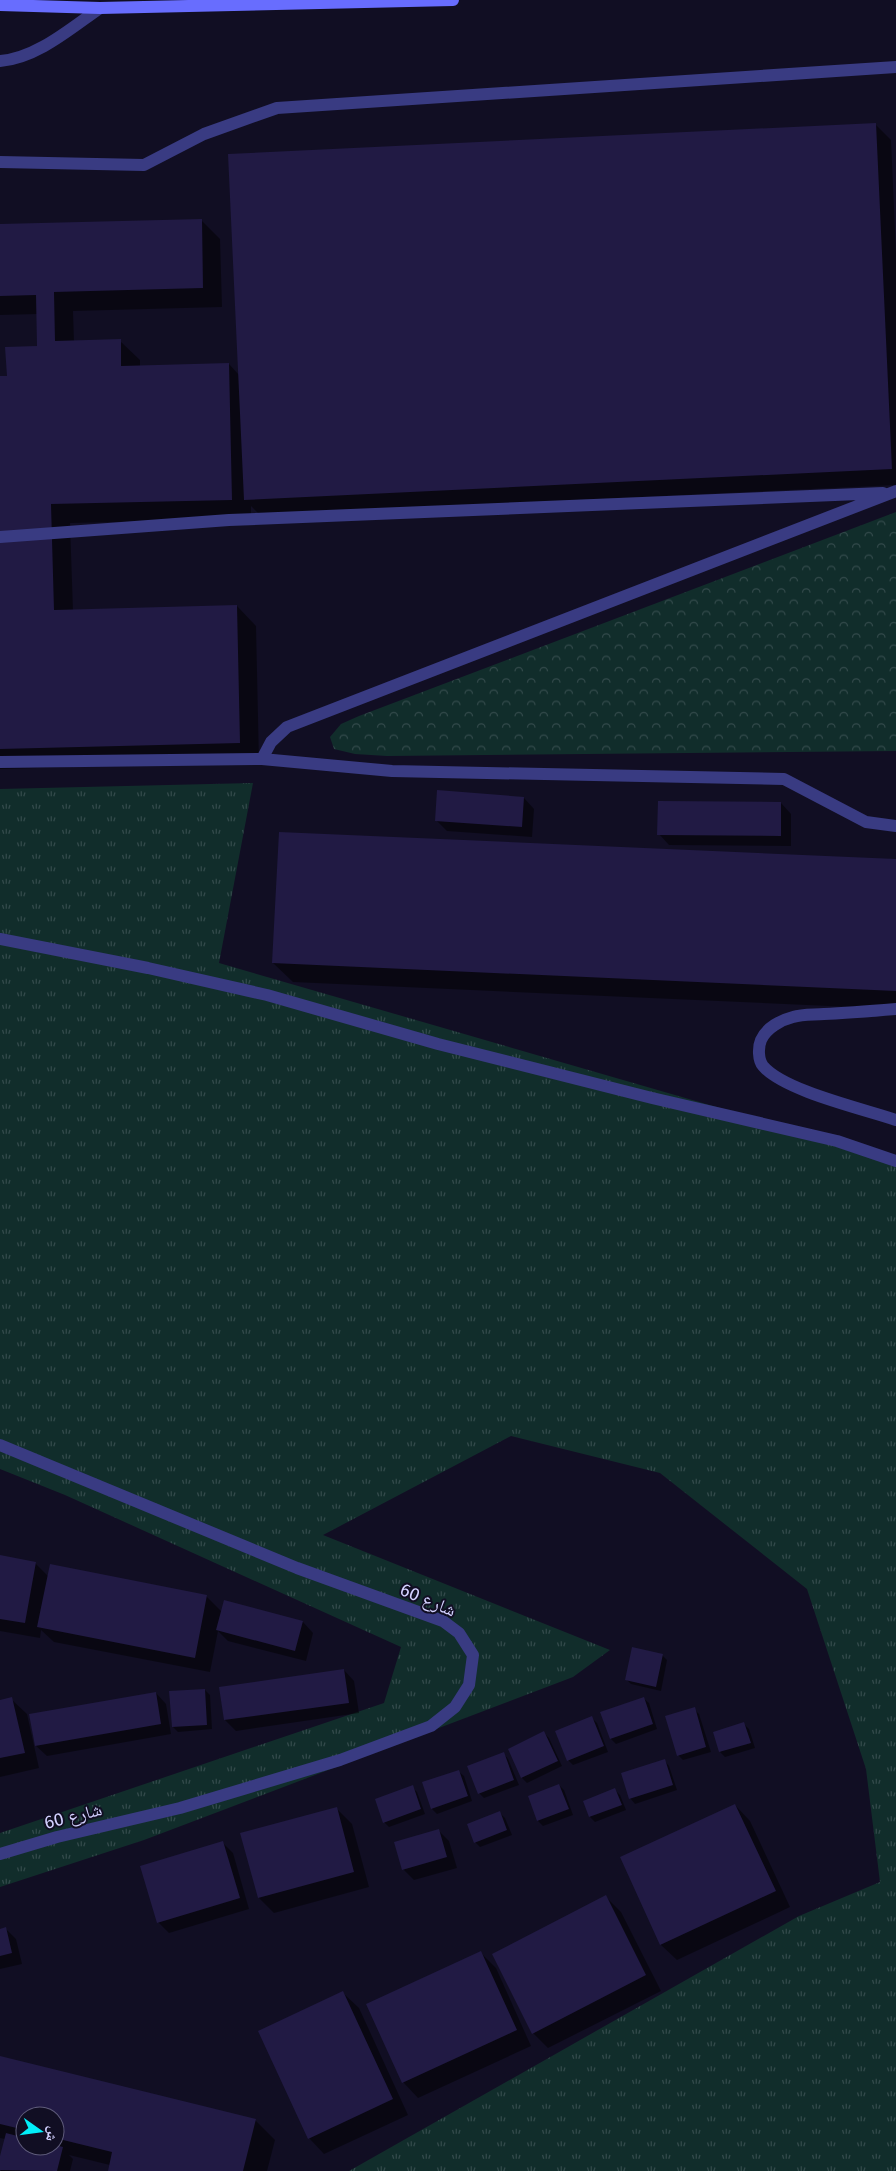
<svg xmlns="http://www.w3.org/2000/svg" width="896" height="2171" viewBox="0 0 896 2171" font-family="'Fira Sans','Noto Naskh Arabic',sans-serif">
<style>
.grass{fill:url(#grass-tufts)}
.forest{fill:url(#forest-crowns)}
.shadow{fill:#0007;fill-rule:evenodd}
.building{fill:#211a44}
.lines{fill:none;stroke-linecap:round;stroke-linejoin:round}
.service{stroke:#393b82;stroke-width:12}
.minor{stroke:#393b82;stroke-width:12}
.secondary{stroke:#686dfe;stroke-width:12}
.labels{text-anchor:middle;stroke-width:4;stroke-linejoin:round;paint-order:stroke}
.street-label{font-size:18px;fill:#d3d1ff;stroke:#110e23}
</style>
<defs>
<pattern id="grass-tufts" width="24" height="20" patternUnits="userSpaceOnUse" patternTransform="scale(1.25)"><rect width="24" height="20" fill="#112d2b"/><path d="M3 7l-1-3M5 7V3M7 7l1-3M15 17l-1-3M17 17v-4M19 17l1-3" fill="none" stroke="#334a4b"/></pattern>
<pattern id="forest-crowns" width="20" height="18" patternUnits="userSpaceOnUse" patternTransform="scale(1.25)"><rect width="20" height="18" fill="#112d2b"/><path d="M2 6a3 3 0 1 1 6 0M12 15a3 3 0 1 1 6 0" fill="none" stroke="#334a4b"/></pattern>
</defs>
<rect width="100%" height="100%" fill="#110e23"/>
<path class="grass" d="M 253,783 L 219,963 L 896,1159 L 896,2171 L 349,2171 L 799,1916 L 880,1882 L 866,1769 L 807,1589 L 660,1473 L 511,1436 L 323,1535 L 610,1650 L 573,1677 L 144,1840 L 0,1887 L 0,1833 L 384,1703 L 401,1647 L 65,1495 L 0,1469 L 0,789 Z"/>
<path class="forest" d="M 896,512 L 896,751 L 387,756 L 355,754 L 334,749 L 330,737 L 341,724 L 359,716 Z"/>
<path class="shadow" d="M 875,124 L 891,140 L 896,253 L 896,485 L 260,515 L 251,506 L 251,519 L 70,523 L 73,611 L 237,606 L 256,626 L 259,762 L 0,769 L 0,377 L 8,377 L 38,348 L 38,314 L 0,315 L 0,225 L 201,220 L 220,239 L 222,307 L 73,311 L 74,342 L 120,341 L 140,360 L 140,367 L 229,364 L 239,375 Z
M 524,798 L 534,809 L 532,837 L 447,831 L 436,820 Z
M 781,803 L 791,814 L 791,846 L 669,845 L 659,834 Z
M 896,861 L 896,1009 L 293,982 L 273,963 Z
M 0,1556 L 35,1563 L 48,1576 L 206,1596 L 222,1612 L 303,1622 L 313,1633 L 306,1661 L 228,1641 L 218,1631 L 210,1672 L 54,1642 L 41,1630 L 40,1638 L 0,1631 Z
M 662,1655 L 667,1660 L 661,1691 L 631,1684 L 626,1679 Z
M 344,1670 L 354,1681 L 359,1713 L 236,1731 L 225,1720 L 221,1688 Z
M 205,1690 L 210,1695 L 212,1729 L 178,1732 L 173,1727 Z
M 156,1693 L 166,1704 L 171,1734 L 47,1756 L 35,1745 Z
M 643,1698 L 649,1703 L 657,1729 L 616,1744 L 611,1739 L 602,1712 Z
M 11,1699 L 27,1714 L 39,1768 L 0,1777 L 0,1701 Z
M 694,1709 L 699,1714 L 711,1752 L 683,1760 L 678,1755 Z
M 592,1718 L 597,1723 L 608,1752 L 573,1765 L 568,1760 Z
M 744,1724 L 749,1729 L 755,1748 L 725,1757 L 720,1752 Z
M 544,1733 L 549,1738 L 562,1766 L 527,1783 L 522,1778 L 509,1750 Z
M 503,1753 L 508,1759 L 519,1785 L 484,1798 L 479,1793 Z
M 664,1760 L 669,1766 L 677,1790 L 635,1804 L 630,1798 Z
M 458,1771 L 464,1776 L 472,1801 L 437,1814 L 432,1809 L 423,1783 Z
M 559,1785 L 564,1790 L 573,1815 L 543,1826 L 538,1821 L 529,1797 Z
M 412,1787 L 417,1792 L 425,1814 L 389,1827 L 384,1822 Z
M 615,1790 L 620,1795 L 626,1810 L 595,1822 L 590,1817 L 584,1802 Z
M 735,1805 L 750,1821 L 790,1907 L 677,1960 L 661,1945 L 622,1858 Z
M 336,1808 L 352,1824 L 369,1887 L 274,1913 L 259,1898 L 242,1834 Z
M 500,1813 L 505,1818 L 512,1835 L 480,1847 L 475,1842 Z
M 439,1831 L 449,1841 L 457,1868 L 414,1880 L 403,1869 Z
M 223,1843 L 233,1853 L 249,1909 L 169,1933 L 158,1922 Z
M 606,1897 L 621,1912 L 661,1991 L 548,2048 L 533,2033 Z
M 6,1929 L 16,1939 L 22,1964 L 0,1969 L 0,1930 Z
M 481,1953 L 496,1968 L 531,2046 L 418,2098 L 403,2082 Z
M 343,1993 L 359,2008 L 408,2115 L 324,2154 L 309,2138 Z
M 0,2057 L 255,2120 L 275,2140 L 267,2171 L 109,2171 L 110,2165 L 69,2155 L 73,2159 L 70,2171 L 1,2171 L 0,2161 L 5,2139 L 0,2138 ZM 25,2116 L 55,2116 L 55,2146 L 25,2146 Z"/>
<path class="building" d="M 876,123 L 892,469 L 244,500 L 228,154 Z
M 202,219 L 203,288 L 54,292 L 55,341 L 121,339 L 121,366 L 229,363 L 232,500 L 51,504 L 54,610 L 237,605 L 240,743 L 0,749 L 0,376 L 7,376 L 5,347 L 37,346 L 36,295 L 0,296 L 0,224 Z
M 437,790 L 524,797 L 522,827 L 435,821 Z
M 658,801 L 781,802 L 781,836 L 657,835 Z
M 279,832 L 896,859 L 896,991 L 272,963 Z
M 0,1555 L 36,1562 L 25,1623 L 0,1619 Z
M 50,1564 L 207,1595 L 195,1658 L 37,1627 Z
M 224,1600 L 303,1621 L 295,1651 L 216,1630 Z
M 632,1647 L 663,1654 L 656,1687 L 625,1680 Z
M 344,1669 L 349,1703 L 224,1720 L 219,1687 Z
M 205,1689 L 207,1725 L 172,1727 L 169,1691 Z
M 156,1692 L 161,1724 L 35,1746 L 29,1714 Z
M 12,1697 L 25,1753 L 0,1758 L 0,1700 Z
M 644,1697 L 653,1724 L 610,1739 L 600,1712 Z
M 695,1707 L 706,1747 L 677,1756 L 665,1716 Z
M 592,1716 L 604,1746 L 567,1761 L 555,1731 Z
M 744,1722 L 751,1743 L 719,1752 L 713,1732 Z
M 544,1731 L 558,1761 L 521,1778 L 508,1749 Z
M 504,1752 L 514,1780 L 478,1794 L 467,1766 Z
M 665,1759 L 673,1785 L 629,1799 L 621,1773 Z
M 459,1770 L 468,1796 L 431,1809 L 422,1782 Z
M 559,1784 L 569,1809 L 537,1821 L 528,1796 Z
M 413,1785 L 421,1809 L 383,1823 L 375,1799 Z
M 615,1788 L 622,1805 L 589,1817 L 583,1801 Z
M 735,1804 L 776,1891 L 660,1945 L 620,1857 Z
M 337,1807 L 354,1872 L 258,1898 L 240,1833 Z
M 500,1811 L 507,1830 L 474,1843 L 467,1824 Z
M 439,1829 L 447,1857 L 402,1870 L 394,1842 Z
M 223,1841 L 240,1898 L 157,1923 L 140,1866 Z
M 606,1895 L 646,1975 L 532,2034 L 492,1954 Z
M 6,1927 L 12,1953 L 0,1956 L 0,1929 Z
M 481,1951 L 517,2030 L 402,2083 L 366,2004 Z
M 343,1991 L 393,2099 L 308,2139 L 258,2031 Z
M 0,2056 L 256,2119 L 243,2171 L 108,2171 L 112,2152 L 55,2138 L 55,2116 L 25,2116 L 25,2130 L 0,2124 Z
M 6,2133 L 25,2138 L 25,2146 L 55,2145 L 63,2147 L 57,2171 L 0,2170 L 0,2156 Z"/>
<g class="lines">
<path class="service" d="M 0,61 C 37,58 71,28 100,8
M 0,162 L 144,165 L 204,134 L 277,108 L 896,67
M 0,537 L 229,520 L 883,493
M 262,759 L 392,771 L 784,779 L 866,822 L 896,826
M 0,762 L 262,759 L 271,742 L 287,727 L 896,491
M 0,939 L 148,968 L 267,995 L 438,1044 L 652,1098 L 837,1141 L 896,1161
M 896,1009 C 872,1011 848,1013 824,1014 C 814,1015 803,1014 793,1017 C 781,1020 766,1028 761,1040 C 758,1047 758,1060 763,1066 C 784,1091 864,1109 896,1120"/>
<path class="minor" d="M 0,1445 L 297,1568 L 443,1621 L 459,1633 L 473,1655 L 469,1685 L 455,1707 L 431,1726 L 340,1760 L 180,1808 L 57,1837 L 0,1854"/>
<path class="secondary" d="M 0,5 L 100,8 L 453,0"/>
</g>
<g class="labels">
<g class="street-label">
<text transform="translate(428 1600) rotate(23)" y="6">شارع 60</text>
<text transform="translate(73 1816) rotate(-14)" y="6">شارع 60</text>
</g>
</g>
<g transform="translate(40 2131) rotate(104)"><circle r="24" fill="#110e23" stroke="#5f5c7b"/>
<path d="M0-4L9 19L0 12L-9 19Z" fill="#02eef9"/>
<text y="-8" font-size="14" font-weight="bold" text-anchor="middle" fill="#d3d1ff">ش</text>
</g>
</svg>
